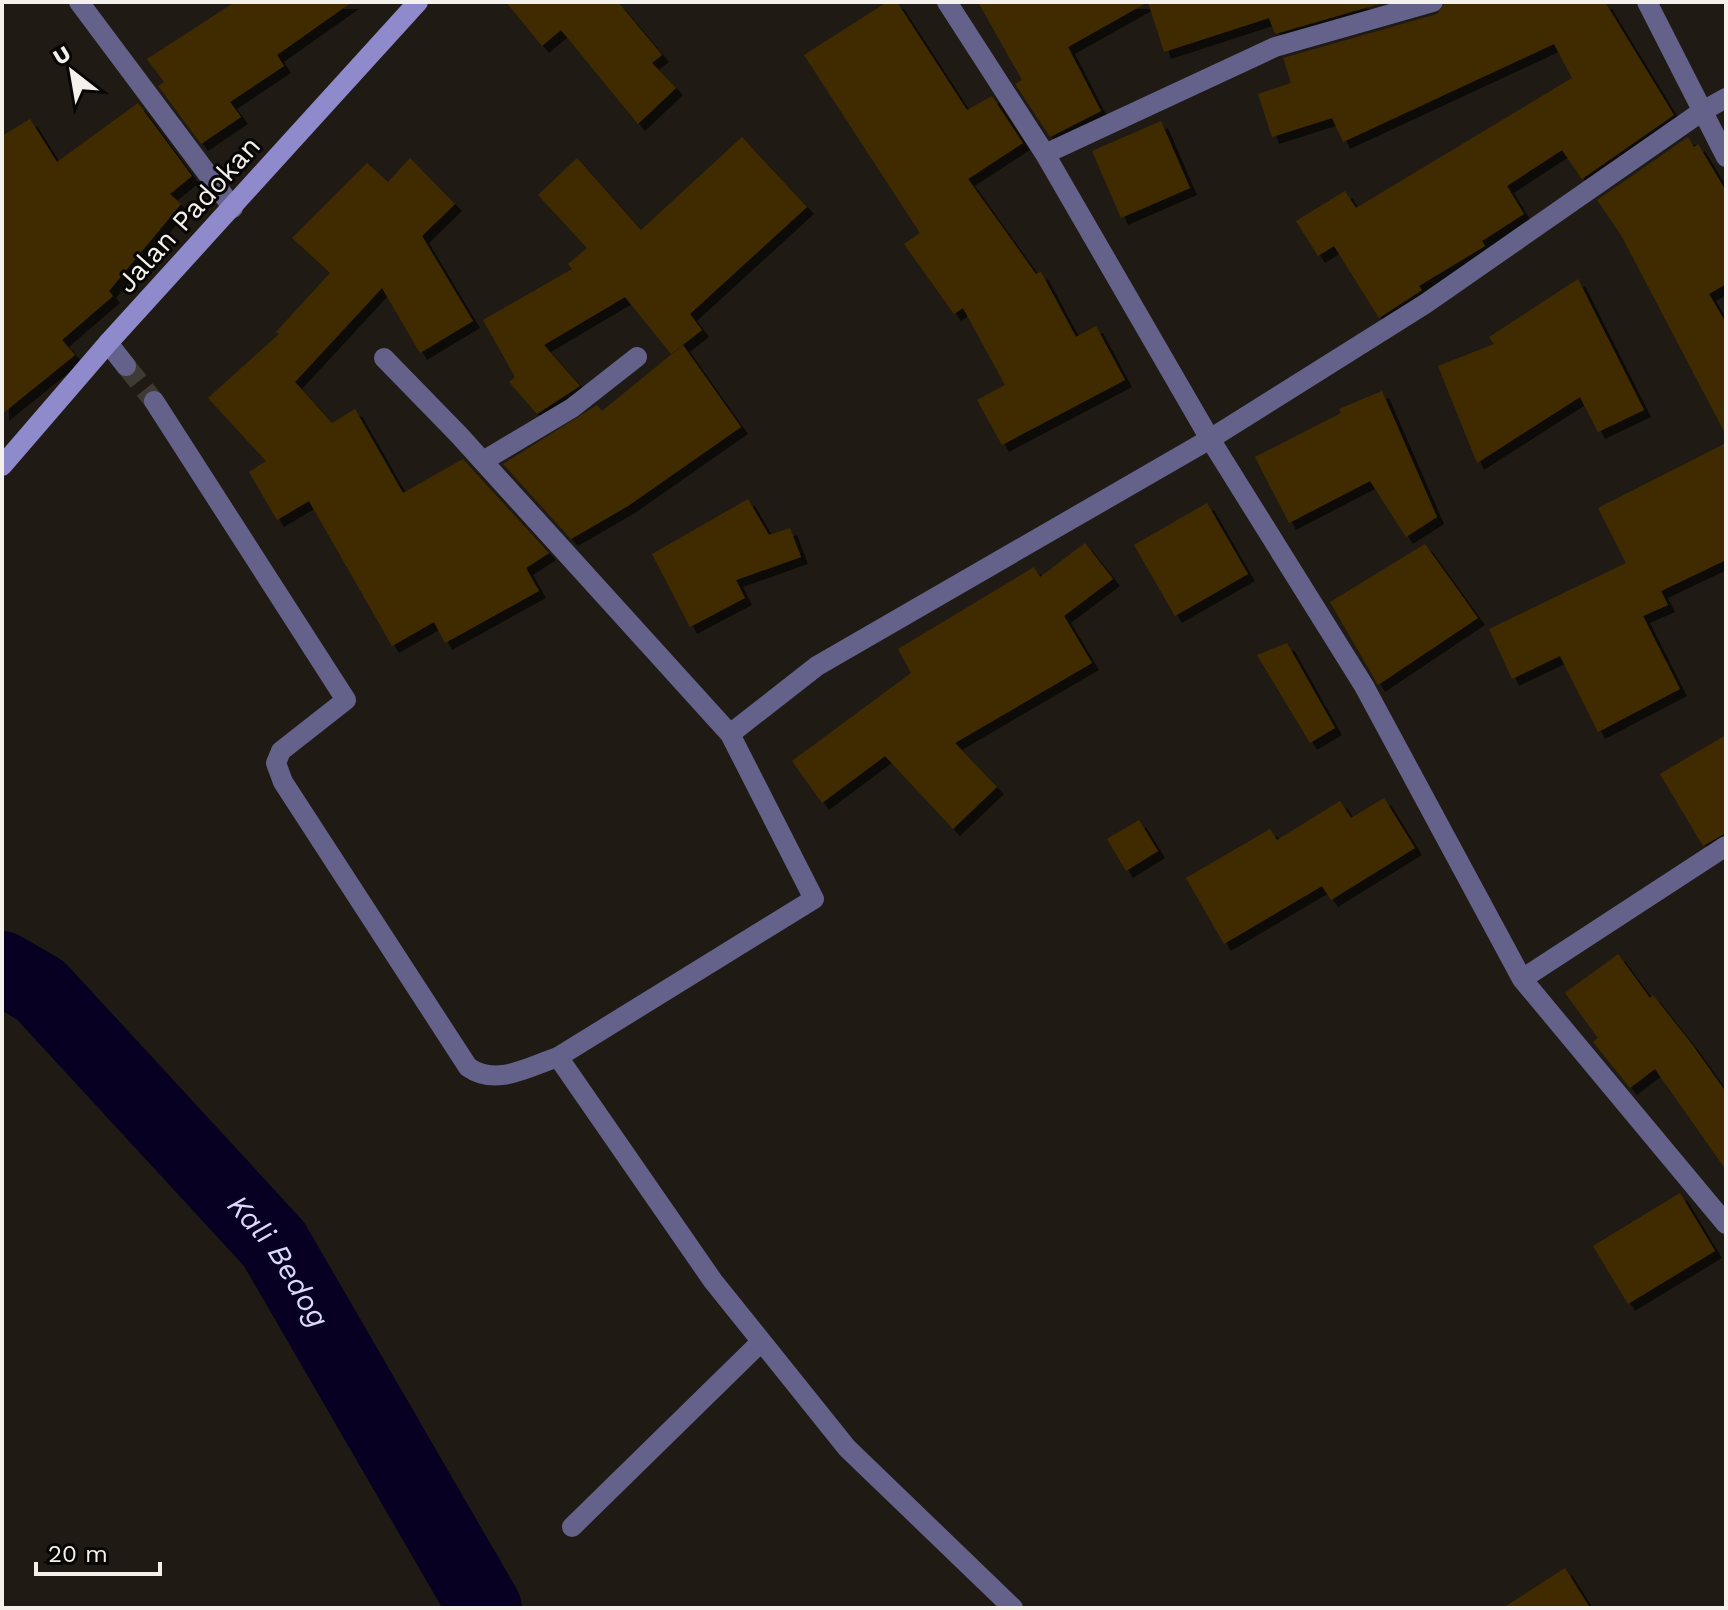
<svg xmlns="http://www.w3.org/2000/svg" width="1728" height="1610" viewBox="0 0 1728 1610" font-family="'Work Sans',sans-serif">
<style>
.lines{fill:none;stroke-linecap:round;stroke-linejoin:round}
.river{stroke:#070022;stroke-width:74}
.building{fill:#402b00;filter:url(#shadow)}
.street-tunnel{stroke:#3f3b34;stroke-width:20;stroke-dasharray:20 10;stroke-linecap:butt}
.lane{stroke:#64628b;stroke-width:20}
.street{stroke:#64628b;stroke-width:20}
.secondary{stroke:#8f8acc;stroke-width:20}
.labels{text-anchor:middle;stroke-width:6;stroke-linejoin:round;paint-order:stroke}
.street-label{font-size:28px;fill:#f4f1ec;stroke:#080604}
.water-label{font-size:30px;font-style:italic;fill:#dad9fa;stroke:#080604}
</style>
<defs>
<filter id="shadow"><feDropShadow dx="7" dy="7" stdDeviation="0" flood-color="#0009"/></filter>
</defs>
<rect width="100%" height="100%" fill="#1f1b14"/>
<g class="lines">
<path class="river" id="s1" d="M 2,968 L 40,990 L 274,1244 L 485,1608"/>
</g>
<path class="building" d="M 235,2 L 352,2 L 277,55 L 284,66 L 230,102 L 241,117 L 201,144 L 158,86 L 164,82 L 147,59 Z
M 506,2 L 618,2 L 662,55 L 652,63 L 676,88 L 638,124 L 561,30 L 542,46 Z
M 887,2 L 897,2 L 967,110 L 992,96 L 1023,143 L 968,179 L 1036,274 L 1041,272 L 1076,337 L 1096,326 L 1125,380 L 1002,445 L 977,400 L 1005,385 L 963,308 L 954,314 L 904,244 L 920,233 L 804,55 Z
M 978,2 L 1386,2 L 1275,34 L 1269,18 L 1164,52 L 1148,2 L 1068,47 L 1101,111 L 1050,137 L 1015,84 L 1022,80 Z
M 1446,2 L 1605,2 L 1674,115 L 1582,179 L 1562,150 L 1507,186 L 1524,214 L 1482,241 L 1485,246 L 1419,286 L 1422,290 L 1379,318 L 1334,246 L 1318,256 L 1296,221 L 1345,191 L 1356,208 L 1572,78 L 1554,44 L 1343,142 L 1332,118 L 1272,137 L 1258,94 L 1291,83 L 1283,58 L 1437,14 Z
M 138,103 L 192,176 L 170,194 L 181,204 L 109,291 L 113,296 L 62,340 L 75,355 L 2,414 L 2,136 L 30,119 L 57,162 Z
M 1161,121 L 1190,188 L 1121,218 L 1092,151 Z
M 742,137 L 807,207 L 690,314 L 702,330 L 671,354 L 625,297 L 544,345 L 580,386 L 537,414 L 509,382 L 515,377 L 483,320 L 572,269 L 568,264 L 587,248 L 538,195 L 577,158 L 641,230 Z
M 1688,137 L 1694,147 L 1698,144 L 1726,191 L 1726,284 L 1709,294 L 1726,323 L 1726,435 L 1621,235 L 1597,200 Z
M 410,158 L 455,204 L 422,236 L 473,321 L 420,353 L 382,288 L 295,382 L 332,423 L 355,409 L 403,493 L 463,459 L 549,553 L 526,568 L 539,591 L 445,643 L 434,622 L 392,646 L 309,501 L 277,520 L 249,472 L 266,461 L 208,398 L 279,334 L 276,332 L 330,273 L 292,238 L 367,163 L 388,182 Z
M 1578,279 L 1644,410 L 1598,432 L 1580,397 L 1477,463 L 1438,366 L 1494,344 L 1489,337 Z
M 683,345 L 741,427 L 628,506 L 571,539 L 503,464 L 597,405 L 602,411 Z
M 1382,391 L 1437,517 L 1406,537 L 1370,481 L 1289,523 L 1255,457 L 1341,413 L 1339,409 Z
M 1726,443 L 1726,560 L 1661,591 L 1668,605 L 1643,616 L 1680,689 L 1598,732 L 1560,656 L 1512,679 L 1489,629 L 1626,563 L 1598,508 Z
M 748,499 L 769,535 L 790,528 L 801,557 L 736,580 L 745,598 L 690,627 L 652,554 Z
M 1207,503 L 1248,574 L 1175,616 L 1134,545 Z
M 1085,543 L 1113,579 L 1064,616 L 1092,663 L 955,743 L 997,787 L 953,829 L 885,756 L 822,803 L 792,761 L 911,673 L 898,649 L 1034,567 L 1040,577 Z
M 1425,544 L 1478,618 L 1378,685 L 1330,602 Z
M 1287,643 L 1335,728 L 1310,743 L 1257,655 Z
M 1726,735 L 1726,833 L 1703,846 L 1660,774 Z
M 1384,798 L 1415,848 L 1331,900 L 1322,886 L 1224,944 L 1186,878 L 1270,829 L 1277,840 L 1340,801 L 1351,818 Z
M 1139,820 L 1158,851 L 1126,871 L 1107,839 Z
M 1618,954 L 1650,998 L 1653,995 L 1691,1043 L 1726,1092 L 1726,1170 L 1655,1069 L 1630,1088 L 1593,1042 L 1598,1038 L 1565,993 Z
M 1680,1193 L 1715,1251 L 1628,1304 L 1593,1246 Z
M 1565,1568 L 1590,1608 L 1503,1608 Z"/>
<g class="lines">
<path class="street-tunnel" d="M 126,366 L 154,401"/>
<path class="lane" d="M 384,358 L 459,435 L 730,734
M 483,461 L 572,408 L 637,357
M 572,1527 L 761,1342
M 1013,1608 L 847,1448 L 713,1281 L 558,1057 L 814,899 L 730,734 L 817,666 L 1210,439 L 1425,304 L 1701,112"/>
<path class="street" d="M 79,2 L 233,208
M 947,2 L 1045,154 L 1210,439 L 1364,686 L 1522,979 L 1726,1224
M 1647,2 L 1726,157
M 1701,112 L 1726,98
M 1045,154 L 1275,47 L 1433,2
M 108,343 L 126,366
M 154,401 L 346,700 L 281,751 L 276,763 L 283,782 L 468,1067 C 496,1087 528,1067 558,1057
M 1522,979 L 1726,846"/>
<path class="secondary" d="M 2,466 L 108,343 L 418,2"/>
</g>
<g class="labels">
<g class="street-label">
<text transform="translate(188 214) rotate(-48)" y="10">Jalan Padokan</text>
</g>
<g class="water-label">
<text dy="10" stroke="none"><textPath href="#s1" startOffset="406">Kali Bedog</textPath></text>
</g>
</g>
<rect width="1728" height="1610" fill="none" stroke="#f4f1ec" stroke-width="8"/>
<g transform="translate(72 72) rotate(329)" stroke="#080604" stroke-width="6" paint-order="stroke">
<path d="M0-6L14 30L0 20L-14 30Z" fill="#f4f1ec"/>
<text y="-12" font-size="22" font-weight="bold" text-anchor="middle" fill="#f4f1ec">U</text>
</g>
<path d="M36 1562v12h124v-12" fill="none" stroke="#f4f1ec" stroke-width="4"/>
<text x="48" y="1562" font-size="24" fill="#f4f1ec" stroke="#080604" stroke-width="6" paint-order="stroke">20 m</text>
</svg>
